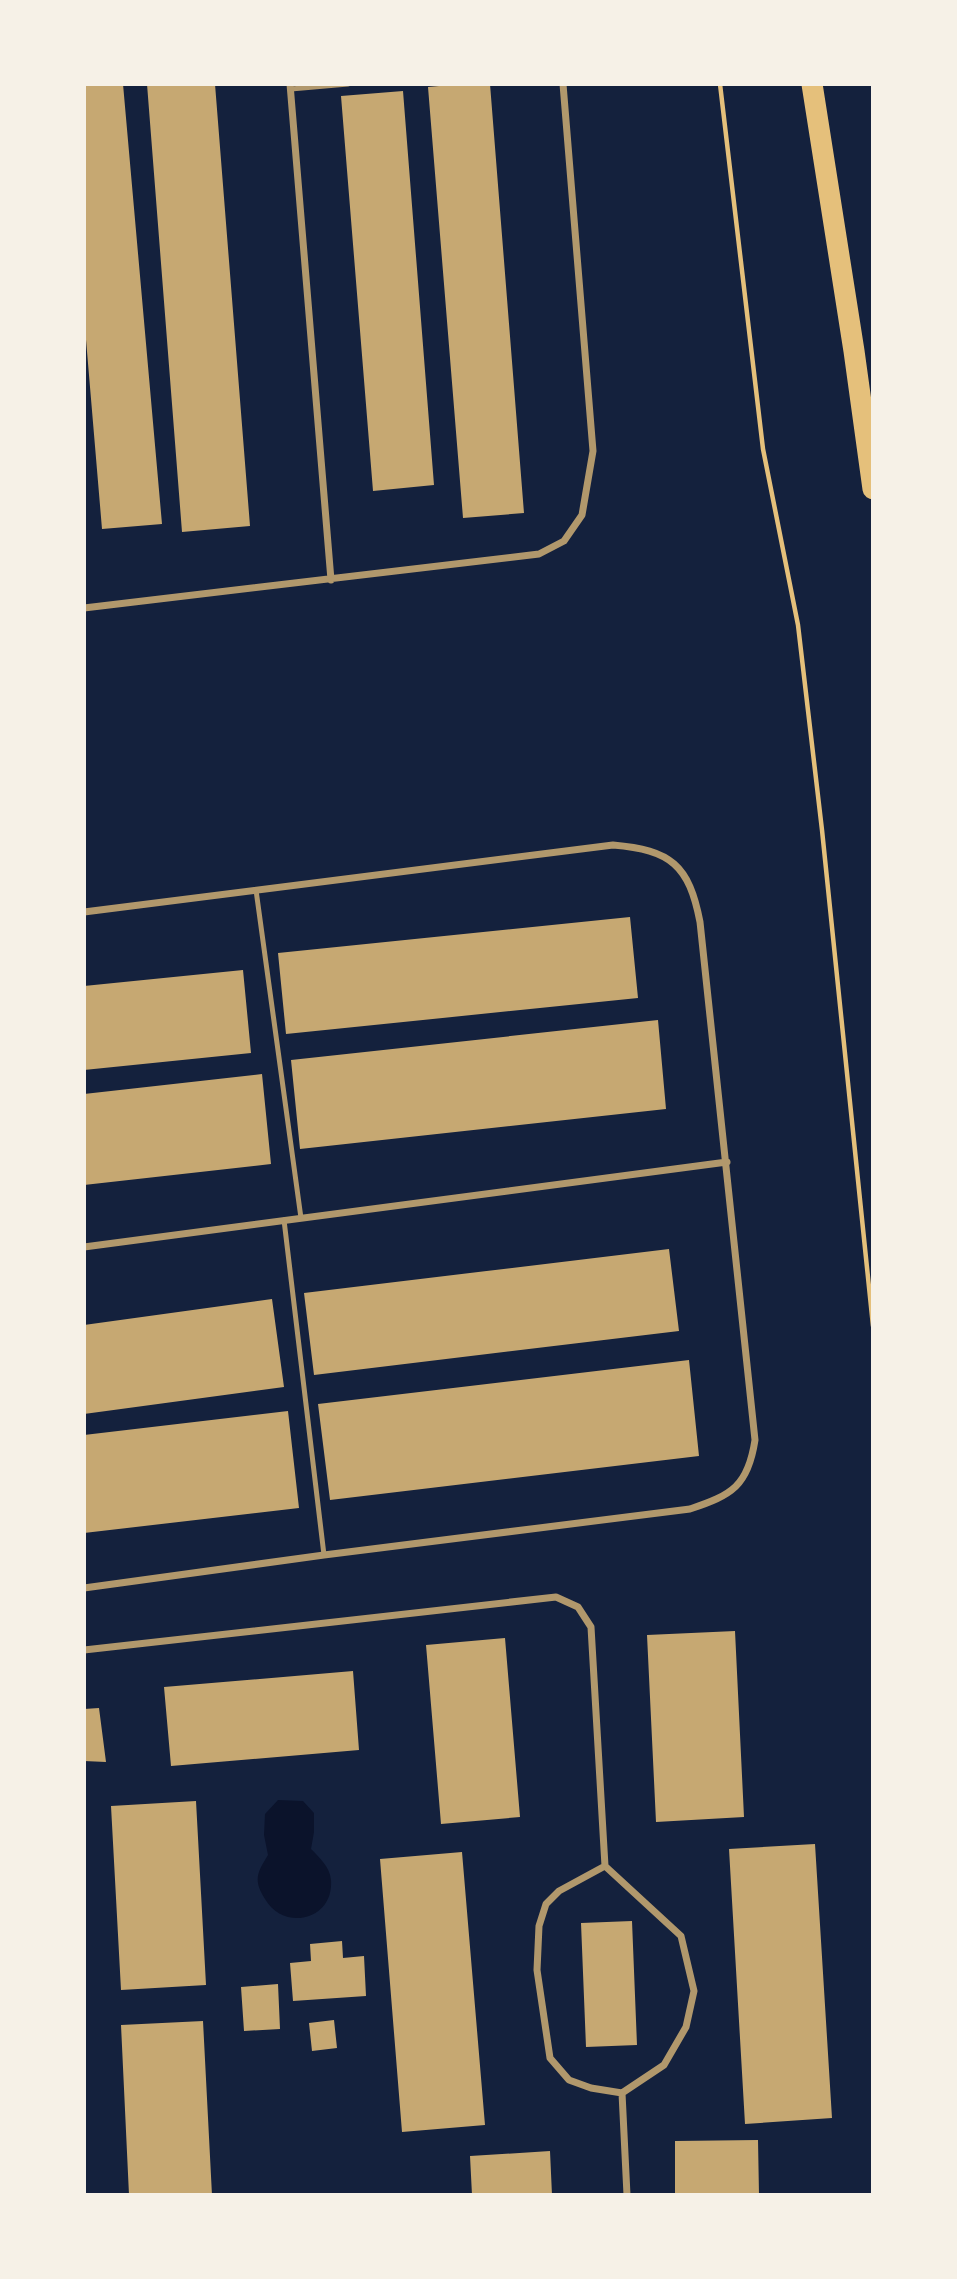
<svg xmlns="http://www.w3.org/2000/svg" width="957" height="2279" viewBox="0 0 957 2279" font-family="'Work Sans',sans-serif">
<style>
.water{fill:#0b132b}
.building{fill:#c6a872}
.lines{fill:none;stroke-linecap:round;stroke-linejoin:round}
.path{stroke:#e5c07b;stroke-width:4.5}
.service{stroke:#b1986c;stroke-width:5}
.minor{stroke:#b1986c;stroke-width:7}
.motorway{stroke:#e5c07b;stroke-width:21}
</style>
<rect width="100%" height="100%" fill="#14213d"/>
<path class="water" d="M 278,1800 L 303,1801 L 314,1813 L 314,1832 L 311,1849 C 319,1857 330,1867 331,1880 C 334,1920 284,1932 265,1899 C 253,1880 257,1873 268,1855 L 264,1835 L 265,1814 Z"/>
<path class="building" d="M 84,84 L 123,84 L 162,524 L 102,529 L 84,316 Z
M 147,84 L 215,84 L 250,526 L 182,532 Z
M 461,84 L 490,84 L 524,513 L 463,518 L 428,87 Z
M 403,91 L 434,485 L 373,491 L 341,96 Z
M 630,917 L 638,998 L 286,1034 L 278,953 Z
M 243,970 L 251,1053 L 84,1070 L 84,986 Z
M 658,1020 L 666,1109 L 300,1149 L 291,1060 Z
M 262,1074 L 271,1164 L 84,1185 L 84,1094 Z
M 669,1249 L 679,1331 L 314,1375 L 304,1293 Z
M 272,1299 L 284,1387 L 84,1414 L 84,1325 Z
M 689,1360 L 699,1456 L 330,1500 L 318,1404 Z
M 288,1411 L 299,1508 L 84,1533 L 84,1435 Z
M 735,1631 L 744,1817 L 656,1822 L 647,1635 Z
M 505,1638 L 520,1817 L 441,1824 L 426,1645 Z
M 353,1671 L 359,1750 L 171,1766 L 164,1687 Z
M 99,1708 L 106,1762 L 84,1761 L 84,1709 Z
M 196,1801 L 206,1985 L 121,1990 L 111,1806 Z
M 815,1844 L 832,2118 L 745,2124 L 729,1849 Z
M 462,1852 L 485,2125 L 402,2132 L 380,1859 Z
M 632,1921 L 637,2045 L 586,2047 L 581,1923 Z
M 342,1941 L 343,1958 L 364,1956 L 366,1996 L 293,2001 L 290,1963 L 311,1961 L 310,1944 Z
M 278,1984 L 280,2029 L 244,2031 L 241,1987 Z
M 334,2020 L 337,2048 L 312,2051 L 309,2023 Z
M 203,2021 L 212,2195 L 129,2195 L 121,2025 Z
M 758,2140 L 759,2195 L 675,2195 L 675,2141 Z
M 550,2151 L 552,2195 L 472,2195 L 470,2156 Z"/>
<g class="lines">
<path class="path" d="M 720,84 L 763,449 L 798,625 L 822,830 L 873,1326"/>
<path class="service" d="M 291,89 L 348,84
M 256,890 L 301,1218
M 284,1220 L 324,1555"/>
<path class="minor" d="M 290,84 L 331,580
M 84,608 L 539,554 L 564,541 L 582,515 L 593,451 L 563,84
M 84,912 L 613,845 C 671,850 689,865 700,922 L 755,1440 C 748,1486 732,1495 690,1509 L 324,1555 L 84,1588
M 84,1247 L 727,1162
M 84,1650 L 556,1597 L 578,1607 L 591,1627 L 605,1866 L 681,1936 L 694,1991 L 686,2027 L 664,2065 L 622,2093 L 591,2088 L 569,2080 L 550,2058 L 537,1970 L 539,1926 L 546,1904 L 559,1891 L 605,1866
M 622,2093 L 627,2195"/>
<path class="motorway" d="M 812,84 L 854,351 L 873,489"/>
</g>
<rect width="957" height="2279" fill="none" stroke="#f6f1e7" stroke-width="172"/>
</svg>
